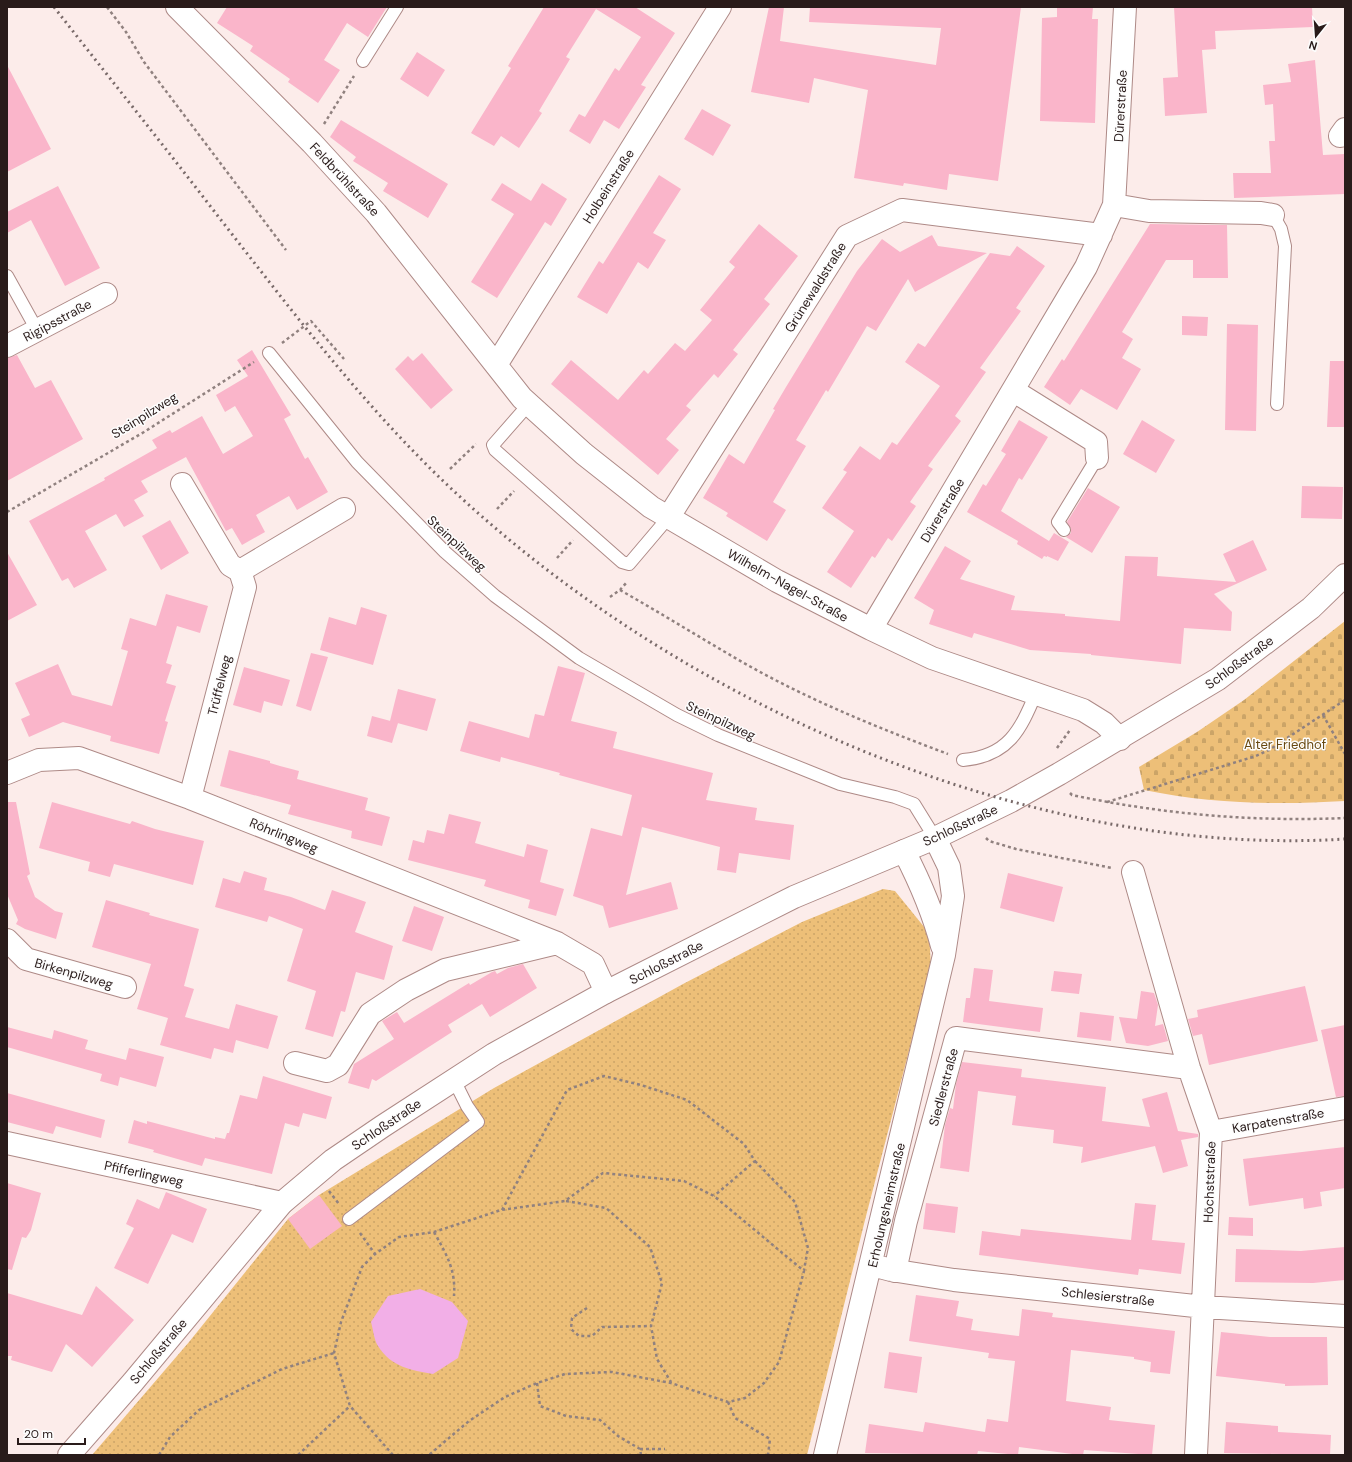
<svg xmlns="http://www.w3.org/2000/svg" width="1352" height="1462" viewBox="0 0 1352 1462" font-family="'DM Sans',sans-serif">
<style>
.grass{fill:url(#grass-dots)}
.cemetery{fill:url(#cemetery-stones)}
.water{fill:#f2afe7}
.building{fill:#fab5ca}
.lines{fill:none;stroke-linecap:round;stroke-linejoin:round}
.lane-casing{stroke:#ae8a87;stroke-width:14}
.street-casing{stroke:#ae8a87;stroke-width:24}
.secondary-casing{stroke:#ae8a87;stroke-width:24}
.path{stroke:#90817f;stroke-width:2.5;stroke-dasharray:3 3;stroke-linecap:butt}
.lane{stroke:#fff;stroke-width:12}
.street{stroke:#fff;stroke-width:22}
.secondary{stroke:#fff;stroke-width:22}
.rail{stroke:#796a69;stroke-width:3;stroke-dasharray:2 4;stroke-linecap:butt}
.labels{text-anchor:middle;stroke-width:3;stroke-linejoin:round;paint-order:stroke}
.street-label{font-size:13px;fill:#291b1a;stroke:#fdfdfd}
.park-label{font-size:13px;fill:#684810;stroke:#fdfdfd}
</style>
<defs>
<pattern id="grass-dots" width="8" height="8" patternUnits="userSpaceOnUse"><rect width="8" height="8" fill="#edbf78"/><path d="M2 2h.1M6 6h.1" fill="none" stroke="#cba467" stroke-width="1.8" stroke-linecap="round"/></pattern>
<pattern id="cemetery-stones" width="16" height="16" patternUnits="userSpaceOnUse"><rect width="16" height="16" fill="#edbf78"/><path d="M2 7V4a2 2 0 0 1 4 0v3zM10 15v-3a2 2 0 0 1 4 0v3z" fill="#cba467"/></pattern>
</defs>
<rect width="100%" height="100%" fill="#fcecea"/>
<path class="grass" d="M 883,889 L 895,891 L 929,933 L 931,966 L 865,1220 L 807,1455 L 92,1455 L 189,1342 L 288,1219 L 319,1195 L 494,1088 L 683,984 L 802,922 Z"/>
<path class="cemetery" d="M 1345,621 L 1345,801 C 1277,805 1211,804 1144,790 L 1139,767 L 1197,732 L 1244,700 Z"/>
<path class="water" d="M 420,1289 L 452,1302 L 468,1321 L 458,1358 L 433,1374 C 411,1370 391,1367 378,1346 C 374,1340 373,1329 371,1322 L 388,1296 Z"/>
<path class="building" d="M 227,7 L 387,7 L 368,37 L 347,23 L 324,60 L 340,70 L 318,103 L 288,82 L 290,79 L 250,51 L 253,46 L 217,23 Z
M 544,7 L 635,7 L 675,33 L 641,85 L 646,87 L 619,129 L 604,120 L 590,144 L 569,131 L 579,114 L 585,117 L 615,68 L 619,71 L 641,37 L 596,9 L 566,57 L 570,59 L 539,111 L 542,113 L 519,148 L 501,136 L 494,146 L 471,133 L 511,68 L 508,66 Z
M 769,7 L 784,7 L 780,41 L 936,65 L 941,28 L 809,22 L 810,7 L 1021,7 L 998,181 L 949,174 L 947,190 L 904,183 L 903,186 L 854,178 L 868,90 L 814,78 L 809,103 L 751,92 Z
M 1057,7 L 1093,7 L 1092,19 L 1098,19 L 1095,123 L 1040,121 L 1042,18 L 1057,17 Z
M 1174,7 L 1312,7 L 1313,27 L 1215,31 L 1216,49 L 1202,50 L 1207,113 L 1165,116 L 1163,78 L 1178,77 Z
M 417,52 L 445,70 L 428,97 L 400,79 Z
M 1315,60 L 1323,155 L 1345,154 L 1345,194 L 1234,198 L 1233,173 L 1271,173 L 1269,141 L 1275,141 L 1273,104 L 1265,105 L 1263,85 L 1291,82 L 1288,64 Z
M 7,65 L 51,149 L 7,172 Z
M 702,109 L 731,125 L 713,156 L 684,139 Z
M 341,120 L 448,184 L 428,218 L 383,191 L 388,183 L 353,161 L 356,157 L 330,137 Z
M 659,175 L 681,189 L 653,233 L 666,240 L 648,269 L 638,262 L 607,314 L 577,297 L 599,261 L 603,264 Z
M 502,183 L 531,201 L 542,183 L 567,199 L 551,226 L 545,222 L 497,298 L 471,282 L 514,214 L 491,200 Z
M 58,186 L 100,268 L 65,286 L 31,220 L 7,233 L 7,212 Z
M 759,224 L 798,256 L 764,299 L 770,304 L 733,350 L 738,354 L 718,378 L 714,374 L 686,406 L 691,410 L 666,439 L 679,450 L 658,475 L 551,384 L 571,360 L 618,400 L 644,370 L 648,374 L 675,343 L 685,351 L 712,320 L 700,310 L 735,267 L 729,262 Z
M 1150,224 L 1227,225 L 1228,278 L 1193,278 L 1193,260 L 1166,260 L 1122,332 L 1133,339 L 1122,358 L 1141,369 L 1117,410 L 1081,389 L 1070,405 L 1044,387 L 1062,359 L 1064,361 Z
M 932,235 L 938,246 L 987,253 L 915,292 L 908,279 L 876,331 L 867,326 L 828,392 L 826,390 L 796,440 L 806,446 L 773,502 L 786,510 L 767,541 L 726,516 L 728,513 L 703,498 L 729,454 L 744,464 L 775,410 L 773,409 L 786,387 L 857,271 L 882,239 L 900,252 Z
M 1017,246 L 1045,266 L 1016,308 L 1021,311 L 980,368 L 986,372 L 955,416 L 961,421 L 928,466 L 933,469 L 910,502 L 916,506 L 892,541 L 888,538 L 875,558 L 872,556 L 851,588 L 827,572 L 854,531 L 822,508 L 847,472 L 843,470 L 860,446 L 880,460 L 892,442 L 897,445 L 940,386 L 905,362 L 918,343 L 925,347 L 990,253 L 1010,256 Z
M 1182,316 L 1208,317 L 1207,336 L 1182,335 Z
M 1227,324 L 1258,325 L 1256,431 L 1225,430 Z
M 252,350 L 291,415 L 284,419 L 305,459 L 308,457 L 328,492 L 297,510 L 289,496 L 256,515 L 265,532 L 242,545 L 232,528 L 226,531 L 186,457 L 141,481 L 148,492 L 134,500 L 144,516 L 124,527 L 116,514 L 85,531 L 107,570 L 74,588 L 68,578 L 62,581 L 29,521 L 105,480 L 104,478 L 157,448 L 152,440 L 170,430 L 172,433 L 202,416 L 223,454 L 253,436 L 235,406 L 225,412 L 216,395 L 248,376 L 237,360 Z
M 422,353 L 453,390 L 431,409 L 395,369 L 408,356 L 413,361 Z
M 17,355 L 35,388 L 51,380 L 83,439 L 7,481 L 7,358 Z
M 1330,361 L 1345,361 L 1345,427 L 1327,427 Z
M 1019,420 L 1048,437 L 1022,480 L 1019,478 L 1001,511 L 1049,541 L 1054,533 L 1069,542 L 1058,561 L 1047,556 L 1047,557 L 1044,556 L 1042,559 L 1017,544 L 1018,541 L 967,512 L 983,484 L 986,486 L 1006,454 L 1001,451 Z
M 1142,420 L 1175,440 L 1156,473 L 1123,454 Z
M 1302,486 L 1343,487 L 1342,519 L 1301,518 Z
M 1088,488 L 1120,507 L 1092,553 L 1066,537 L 1071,533 L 1071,529 L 1067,522 Z
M 170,520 L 189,553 L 161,570 L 142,536 Z
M 1253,540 L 1267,570 L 1214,594 L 1232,612 L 1231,631 L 1184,628 L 1181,664 L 1091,655 L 1091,654 L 1030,650 L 974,633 L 972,638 L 929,624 L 934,610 L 914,598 L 945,546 L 971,561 L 960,579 L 1015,596 L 1011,610 L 1065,614 L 1065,616 L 1120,621 L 1125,556 L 1158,557 L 1157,576 L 1236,582 L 1223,554 Z
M 7,552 L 37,605 L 7,621 Z
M 166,594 L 208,606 L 200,633 L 177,626 L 166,663 L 172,665 L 166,683 L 176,686 L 165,721 L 168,722 L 159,754 L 110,741 L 111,736 L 63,722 L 29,737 L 21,719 L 30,715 L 15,683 L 58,664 L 72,695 L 112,706 L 128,651 L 121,649 L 130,618 L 156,626 Z
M 361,607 L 387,615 L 373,665 L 320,650 L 329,617 L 356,625 Z
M 311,653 L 328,657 L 311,711 L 296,706 Z
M 558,666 L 585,673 L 571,721 L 617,732 L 613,748 L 713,773 L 706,800 L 757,808 L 755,820 L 794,825 L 790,860 L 739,853 L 736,873 L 717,870 L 720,847 L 642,827 L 626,895 L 671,882 L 678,909 L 609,928 L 603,906 L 573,896 L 591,828 L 622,836 L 632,795 L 559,775 L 560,773 L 501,757 L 500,762 L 460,751 L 469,721 L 529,738 L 535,714 L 544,716 Z
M 244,667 L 290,680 L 282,706 L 264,701 L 261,713 L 233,705 Z
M 398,689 L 436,699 L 427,731 L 390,721 Z
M 372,716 L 398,723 L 392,743 L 367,736 Z
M 229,750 L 270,761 L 270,763 L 280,766 L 299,771 L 297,779 L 368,798 L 365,810 L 390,817 L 382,846 L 351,838 L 352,831 L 288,814 L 291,805 L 220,786 Z
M 7,802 L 16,802 L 30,874 L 27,876 L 35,897 L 55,911 L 63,913 L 56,939 L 25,929 L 16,924 L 18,920 L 7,894 Z
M 52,802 L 130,824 L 132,821 L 155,829 L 204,841 L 193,885 L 114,864 L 110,877 L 88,871 L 90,862 L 39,848 Z
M 449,814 L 481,822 L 475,843 L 524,857 L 527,844 L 548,850 L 540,882 L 564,889 L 556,916 L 528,908 L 530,900 L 484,886 L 486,880 L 408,860 L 413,840 L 424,843 L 427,830 L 444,834 Z
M 244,871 L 267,878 L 264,890 L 291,897 L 325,910 L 332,890 L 366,902 L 355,932 L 393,946 L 384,980 L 356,972 L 345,1012 L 341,1011 L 333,1037 L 305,1029 L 316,991 L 287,981 L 303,929 L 269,916 L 267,922 L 215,907 L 223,878 L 240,883 Z
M 1008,873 L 1063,887 L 1054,922 L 1000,908 Z
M 106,900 L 150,913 L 149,915 L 199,929 L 184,986 L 194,989 L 185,1017 L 229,1029 L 236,1004 L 278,1016 L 268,1049 L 236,1040 L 233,1053 L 214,1048 L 211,1059 L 160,1045 L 168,1018 L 137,1009 L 151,964 L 92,947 Z
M 414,906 L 444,917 L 432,951 L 402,941 Z
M 523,964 L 537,988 L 490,1017 L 482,1004 L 448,1025 L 452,1032 L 376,1081 L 372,1079 L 369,1089 L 348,1083 L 354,1064 L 394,1039 L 382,1021 L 397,1012 L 404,1023 L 469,983 L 470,985 L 492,972 L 495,971 L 497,974 L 508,968 Z
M 974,968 L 993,970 L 989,1001 L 1043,1008 L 1040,1032 L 963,1022 L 966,998 L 970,998 Z
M 1054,971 L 1082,974 L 1079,994 L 1051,991 Z
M 1305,986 L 1318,1041 L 1209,1065 L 1202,1034 L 1193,1036 L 1188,1019 L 1198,1017 L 1197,1010 Z
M 1141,991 L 1154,993 L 1158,1005 L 1155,1026 L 1163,1024 L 1168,1041 L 1148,1046 L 1126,1043 L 1119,1017 L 1137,1019 Z
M 1080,1012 L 1114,1016 L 1111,1041 L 1077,1037 Z
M 1345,1025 L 1345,1096 L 1336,1097 L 1321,1030 Z
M 7,1027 L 52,1039 L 54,1030 L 88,1040 L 85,1049 L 126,1060 L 129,1048 L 164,1057 L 156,1087 L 120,1077 L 118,1086 L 100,1081 L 102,1074 L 7,1047 Z
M 962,1062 L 1022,1069 L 1021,1077 L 1106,1087 L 1102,1121 L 1150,1127 L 1142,1099 L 1167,1092 L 1178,1131 L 1198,1134 L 1198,1137 L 1181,1140 L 1188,1166 L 1163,1173 L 1155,1146 L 1081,1163 L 1083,1147 L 1053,1143 L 1054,1130 L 1012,1125 L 1016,1096 L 978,1091 L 969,1172 L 940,1168 L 945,1125 L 950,1108 L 953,1109 L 956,1084 Z
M 263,1076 L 332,1097 L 326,1119 L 303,1113 L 299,1127 L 285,1123 L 272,1174 L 205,1158 L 202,1166 L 153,1152 L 154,1150 L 128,1143 L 134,1120 L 147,1124 L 147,1121 L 215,1139 L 215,1137 L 225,1139 L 227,1133 L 229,1133 L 240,1095 L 257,1099 Z
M 7,1093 L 105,1120 L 101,1138 L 56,1126 L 53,1134 L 7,1122 Z
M 1345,1147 L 1345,1188 L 1320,1192 L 1322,1206 L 1304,1209 L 1303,1198 L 1249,1206 L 1243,1159 Z
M 7,1183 L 41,1193 L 31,1230 L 26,1238 L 22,1237 L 12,1270 L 7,1269 Z
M 166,1192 L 207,1209 L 193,1243 L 172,1234 L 148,1284 L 114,1268 L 134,1228 L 126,1224 L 137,1199 L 159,1209 Z
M 319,1195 L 342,1226 L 310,1249 L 288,1219 Z
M 926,1203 L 958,1207 L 955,1233 L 923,1229 Z
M 1135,1203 L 1156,1205 L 1152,1240 L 1185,1243 L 1181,1274 L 1139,1269 L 1138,1275 L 979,1255 L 982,1231 L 1020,1236 L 1021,1229 L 1131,1240 Z
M 1229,1217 L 1253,1218 L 1253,1236 L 1228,1235 Z
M 1345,1247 L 1345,1280 L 1313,1283 L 1235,1282 L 1236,1249 L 1301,1251 Z
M 96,1286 L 134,1320 L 92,1367 L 66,1344 L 52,1372 L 11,1360 L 12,1356 L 7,1356 L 7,1293 L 82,1315 Z
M 916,1295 L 959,1301 L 956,1316 L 973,1319 L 971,1330 L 1019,1336 L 1022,1309 L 1053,1313 L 1052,1317 L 1175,1331 L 1170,1374 L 1150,1372 L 1151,1362 L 1134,1359 L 1134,1357 L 1071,1350 L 1066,1401 L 1111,1407 L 1109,1420 L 1155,1425 L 1152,1455 L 1084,1450 L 1083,1455 L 1080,1455 L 1019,1447 L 1018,1455 L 978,1451 L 977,1455 L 865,1453 L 869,1424 L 923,1432 L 925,1422 L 985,1432 L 987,1419 L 1008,1422 L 1015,1361 L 988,1358 L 989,1353 L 909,1341 Z
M 1221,1332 L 1270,1337 L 1327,1337 L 1328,1385 L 1285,1386 L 1285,1384 L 1216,1376 Z
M 889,1352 L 922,1357 L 917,1393 L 884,1388 Z
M 1226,1422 L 1278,1426 L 1278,1432 L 1331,1435 L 1330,1455 L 1224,1453 Z"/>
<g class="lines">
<defs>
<path id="lane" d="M 363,61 L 397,7
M 1273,215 L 1281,229 L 1285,246 L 1277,404
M 7,276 L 37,330
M 269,353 L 357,462 L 445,552 L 495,596 L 579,658 L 677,715 L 718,735 L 840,784 L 895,797 L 914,804 L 935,838
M 529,404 L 493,445 L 495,450 L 622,562 L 629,564 L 668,518
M 1064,530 L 1058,522 L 1097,458
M 963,760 C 1008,756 1020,731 1036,693
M 349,1219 L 478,1122 L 467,1106 L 454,1080"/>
<path id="street" d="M 177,7 L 312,143 L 376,213 L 522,398 L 584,454 L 651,507 L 777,581 L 871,629 L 932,658 L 1083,710 L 1104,723 L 1120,739
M 1340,136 L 1345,129
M 1114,205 L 1149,211 L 1261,213 L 1273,215
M 7,346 L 106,294
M 496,365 L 720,7
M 1014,391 L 1096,442 L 1097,458
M 182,484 L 230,565 L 240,571 L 245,587 L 190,798
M 668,518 L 847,236 L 902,210 L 1101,235
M 240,571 L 344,509
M 871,629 L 1086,267 L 1114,205 L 1125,7
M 7,773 L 39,760 L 79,758 L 190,798 L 557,943 L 593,964 L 606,992
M 904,851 C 920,882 933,912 942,946
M 1133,872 L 1189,1068 L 1211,1132 L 1196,1455
M 7,940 L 26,959 L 125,987
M 295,1063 L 327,1071 L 338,1065 L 370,1014 L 406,990 L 445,970 L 557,943
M 1211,1132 L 1345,1108
M 7,1143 L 282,1203
M 872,1265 L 891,1270 L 954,1280 L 1204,1307 L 1345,1316
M 895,1271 L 906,1221 L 956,1038 L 1189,1068
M 825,1455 L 944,955 L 953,896 L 949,867 L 935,838"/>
<path id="secondary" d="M 69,1455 L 133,1382 L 282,1203 L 333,1160 L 383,1126 L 494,1054 L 606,992 L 794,897 L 935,838 L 1011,801 L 1059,774 L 1218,679 L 1311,608 L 1345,575"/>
</defs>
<use href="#lane" class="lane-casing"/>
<use href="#street" class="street-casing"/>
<use href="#secondary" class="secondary-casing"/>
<path class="path" d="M 107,7 L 126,32 L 144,62 L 286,250
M 324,124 L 354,76
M 282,343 L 311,321 L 344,359
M 450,469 L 476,444
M 497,509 L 514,491
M 7,512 L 144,432 L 254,362
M 557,558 L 573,540
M 620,590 C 664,615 707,642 751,667 C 814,702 881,729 948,754
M 610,597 L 620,590 L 627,582
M 1323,715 L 1345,754
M 1057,748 L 1070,730
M 1070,793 L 1072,795 C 1162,814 1252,822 1345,818
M 1107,802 L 1256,756 L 1269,750 L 1345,700
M 986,838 L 989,841 L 1016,849 L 1112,868
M 755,1161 L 795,1202 L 808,1248 L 804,1270
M 329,1191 L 339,1204
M 566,1201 L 606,1208 L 650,1247 L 662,1283 L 651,1326 L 657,1359 L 671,1382
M 502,1210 L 567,1090 L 604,1076 L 641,1085 L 687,1100 L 744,1144 L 755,1161 L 714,1196
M 434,1232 C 446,1254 456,1269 454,1296
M 360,1233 L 375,1254
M 587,1308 L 572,1318 L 571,1329 L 579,1336 L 592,1336 L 602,1327 L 651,1326
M 537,1383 L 540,1406 L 566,1416 L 600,1420 L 618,1436 L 640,1449 L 641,1455
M 728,1402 L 735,1418 L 770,1439 L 768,1455
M 640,1449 L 665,1449
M 159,1455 L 170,1437 L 199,1410 L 282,1369 L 334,1353
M 298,1455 L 350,1406
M 393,1455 L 350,1406 L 334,1353 L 341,1322 L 362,1267 L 375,1254 L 399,1237 L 434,1232 L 501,1210 L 565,1201 L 603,1173 L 684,1181 L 714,1196 L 804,1271 L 779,1362 L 764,1383 L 745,1398 L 728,1402 L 671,1383 L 612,1372 L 565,1374 L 537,1383 L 505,1397 L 469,1421 L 429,1455"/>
<use href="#lane" class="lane"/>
<use href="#street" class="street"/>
<use href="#secondary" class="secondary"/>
<path class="rail" d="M 54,7 C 107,75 161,142 214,211 C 285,302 355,395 438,476 C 667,698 1023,859 1345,839"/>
</g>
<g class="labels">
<g class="street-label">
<text transform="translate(1120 106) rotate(-87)" y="5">Dürerstraße</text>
<text transform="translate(345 179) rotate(47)" y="5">Feldbrühlstraße</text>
<text transform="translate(608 186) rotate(-58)" y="5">Holbeinstraße</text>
<text transform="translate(815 287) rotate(-58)" y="5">Grünewaldstraße</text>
<text transform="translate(57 320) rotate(-28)" y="5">Rigipsstraße</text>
<text transform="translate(144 415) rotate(-32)" y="5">Steinpilzweg</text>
<text transform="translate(942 510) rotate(-59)" y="5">Dürerstraße</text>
<text transform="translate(457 543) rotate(43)" y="5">Steinpilzweg</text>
<text transform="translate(788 585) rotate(29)" y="5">Wilhelm-Nagel-Straße</text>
<text transform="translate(1239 662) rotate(-36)" y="5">Schloßstraße</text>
<text transform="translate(219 685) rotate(-76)" y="5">Trüffelweg</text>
<text transform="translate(721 720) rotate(25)" y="5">Steinpilzweg</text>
<text transform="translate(960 825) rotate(-25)" y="5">Schloßstraße</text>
<text transform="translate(284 835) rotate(22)" y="5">Röhrlingweg</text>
<text transform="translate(666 962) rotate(-27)" y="5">Schloßstraße</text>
<text transform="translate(74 973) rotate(16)" y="5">Birkenpilzweg</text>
<text transform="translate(943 1087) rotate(-75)" y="5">Siedlerstraße</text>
<text transform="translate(1278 1120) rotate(-10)" y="5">Karpatenstraße</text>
<text transform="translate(386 1124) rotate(-34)" y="5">Schloßstraße</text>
<text transform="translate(144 1173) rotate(12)" y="5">Pfifferlingweg</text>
<text transform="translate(1209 1182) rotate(-88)" y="5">Höchststraße</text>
<text transform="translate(886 1205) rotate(-77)" y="5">Erholungsheimstraße</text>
<text transform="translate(1108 1296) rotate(6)" y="5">Schlesierstraße</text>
<text transform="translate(158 1351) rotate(-50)" y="5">Schloßstraße</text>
</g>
<g class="park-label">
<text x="1285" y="749">Alter Friedhof</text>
</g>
</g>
<rect width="1352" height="1462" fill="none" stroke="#291b1a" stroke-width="16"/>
<g transform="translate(1316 36) rotate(197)" stroke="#fdfdfd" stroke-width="3" paint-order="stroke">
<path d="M0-3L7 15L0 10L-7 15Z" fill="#291b1a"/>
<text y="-6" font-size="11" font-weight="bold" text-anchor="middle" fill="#291b1a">N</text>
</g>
<path d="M18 1438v6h67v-6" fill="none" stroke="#291b1a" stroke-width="2"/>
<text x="24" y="1438" font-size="12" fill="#291b1a" stroke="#fdfdfd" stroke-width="3" paint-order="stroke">20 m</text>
</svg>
